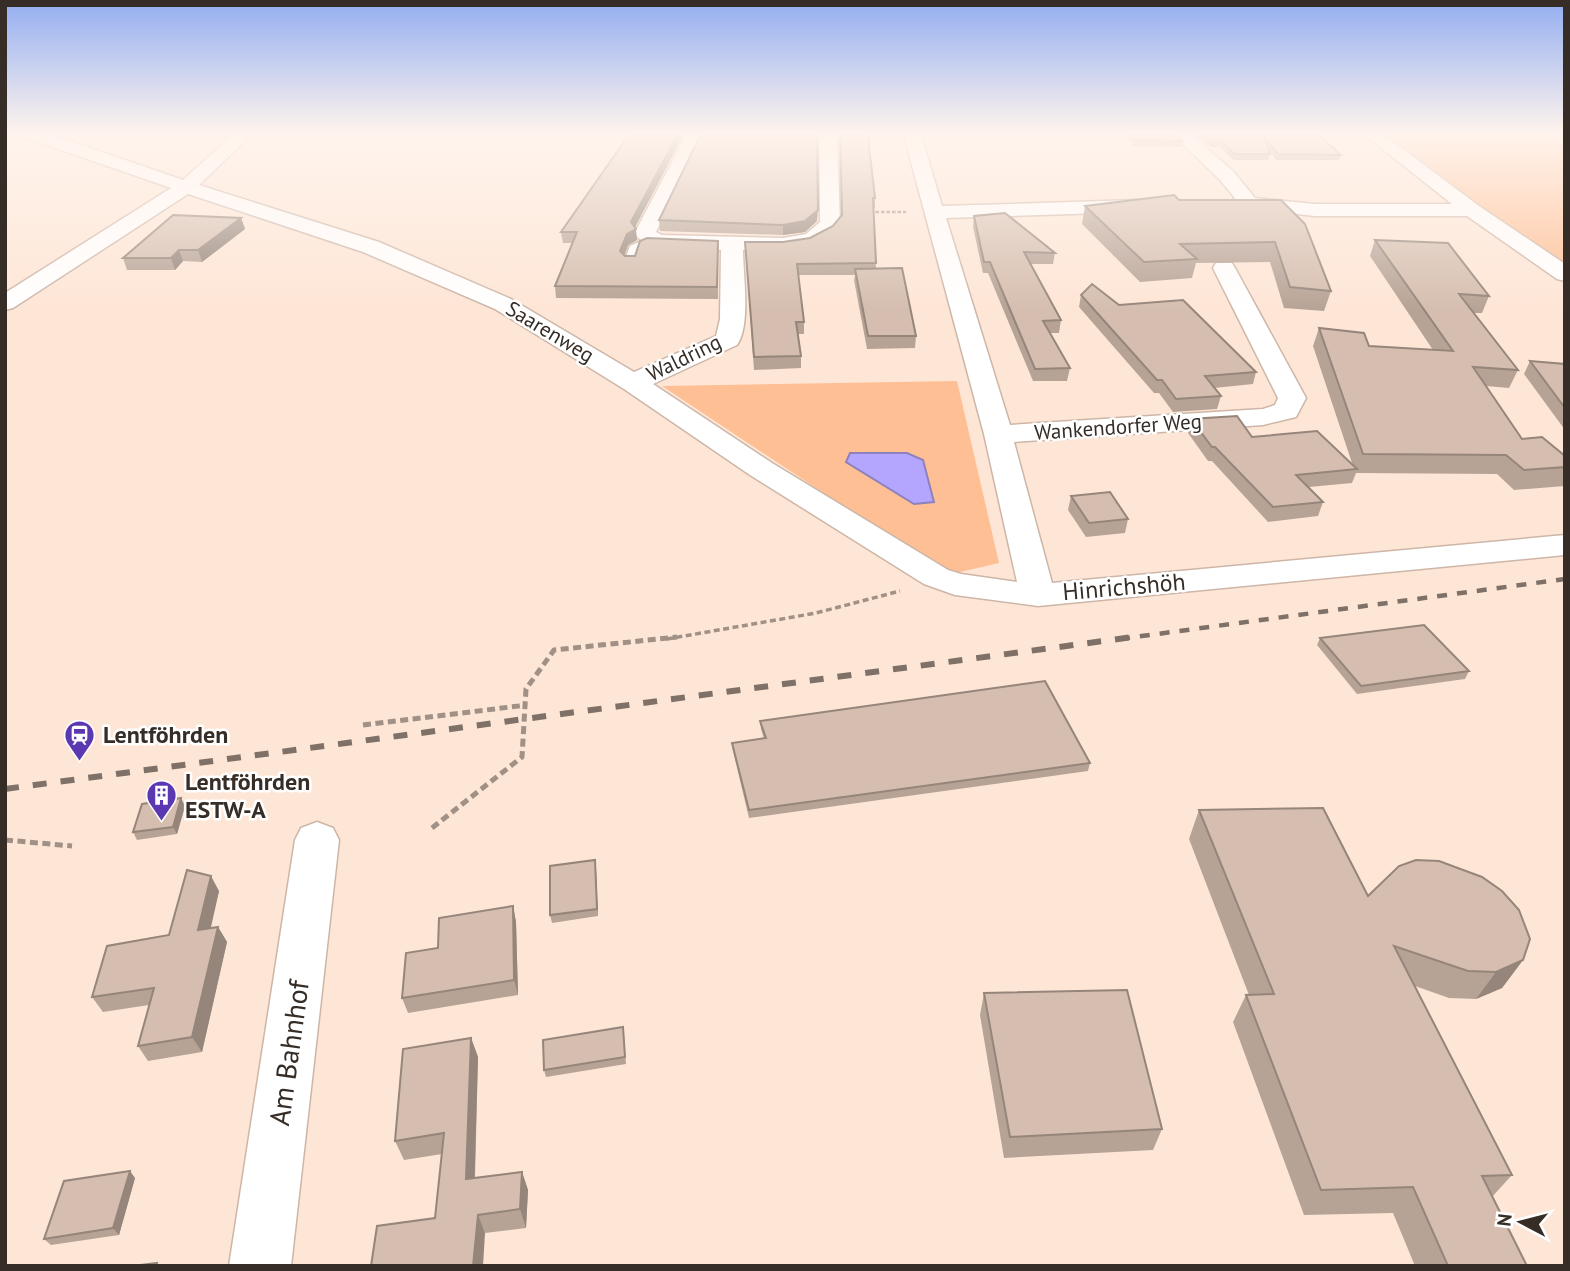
<svg xmlns="http://www.w3.org/2000/svg" width="1570" height="1271" viewBox="0 0 1570 1271" font-family="'PT Sans',sans-serif">
<style>
.green{fill:#febf94}
.water{fill:#b4a6fe;stroke:#8e82be;stroke-width:2}
.lines{fill:none;stroke-linecap:round;stroke-linejoin:round}
.lane-casing{stroke:#cdb6a7;stroke-width:4}
.street-casing{stroke:#cdb6a7;stroke-width:3}
.path-far2{stroke:#a19085;stroke-width:2.5;stroke-dasharray:3.5 2;stroke-linecap:butt}
.path-far1{stroke:#a19085;stroke-width:3.5;stroke-dasharray:6 3.5;stroke-linecap:butt}
.path{stroke:#a19085;stroke-width:5;stroke-dasharray:8 4.5;stroke-linecap:butt}
.lane{fill:#fff;fill-rule:evenodd}
.street{fill:#fff;fill-rule:evenodd}
.rail-far1{stroke:#7f7167;stroke-width:4.5;stroke-dasharray:10 10;stroke-linecap:butt}
.rail{stroke:#7f7167;stroke-width:6;stroke-dasharray:14 14;stroke-linecap:butt}
.wall{fill:#b7a396}
.shaded-wall{fill:#95857a}
.building{fill:#d5beaf;stroke:#95857a;stroke-width:2}
.labels{text-anchor:middle;stroke-width:5;stroke-linejoin:round;paint-order:stroke}
.far-street-label{font-size:21px;fill:#362d27;stroke:#fff}
.street-label{font-size:24px;fill:#362d27;stroke:#fff}
.poi-label{font-size:24px;font-weight:bold;fill:#362d27;stroke:#fff;text-anchor:start}
.near-street-label{font-size:28px;fill:#362d27;stroke:#fff}
</style>
<rect width="100%" height="100%" fill="#fee6d6"/>
<path class="green" d="M 1378,132 L 1565,132 L 1565,267 L 1423,168 Z
M 957,381 L 999,563 L 947,575 L 662,386 Z"/>
<path class="water" d="M 850,453 L 907,453 L 923,460 L 934,502 L 914,504 L 846,462 Z"/>
<g class="lines">
<defs>
<path id="lane" d="M 653,236 L 659,239 L 657,241 L 639,250 L 634,265 L 626,265 L 624,263 L 630,246 Z"/>
<path id="street" d="M 19,132 L 44,132 L 183,180 L 236,132 L 254,132 L 199,185 L 379,242 L 511,299 L 634,372 L 716,336 L 720,319 L 721,250 L 656,247 L 648,246 L 634,234 L 688,132 L 705,132 L 656,232 L 662,235 L 783,238 L 806,234 L 820,222 L 819,132 L 837,132 L 840,224 C 818,256 778,250 743,250 C 743,274 751,326 737,345 L 653,384 L 772,463 L 948,570 L 961,574 L 1017,582 L 984,434 L 903,132 L 920,132 L 942,206 L 1136,200 L 1143,202 L 1146,206 L 1143,210 L 1136,212 L 946,218 L 1010,425 L 1263,409 L 1275,405 L 1278,398 L 1213,268 L 1216,263 L 1232,263 L 1235,268 L 1306,398 L 1296,417 L 1263,425 L 1014,442 L 1052,583 L 1565,535 L 1565,555 L 1038,606 L 955,595 L 924,584 L 750,475 L 624,389 L 495,309 L 363,252 L 188,194 L 13,308 L 5,310 L 5,293 L 171,188 L 21,136 Z
M 1170,132 L 1188,132 L 1233,171 L 1255,198 L 1315,204 L 1452,204 L 1361,132 L 1380,132 L 1479,206 L 1565,264 L 1565,281 L 1557,279 L 1467,216 L 1315,216 L 1233,207 L 1230,203 L 1235,198 L 1219,179 Z
M 317,822 L 333,828 L 339,840 L 291,1266 L 229,1266 L 295,840 L 301,828 Z"/>
</defs>
<use href="#lane" class="lane-casing"/>
<use href="#street" class="street-casing"/>
<path class="path-far2" d="M 870,212 L 906,212"/>
<path class="path-far1" d="M 667,639 L 816,613 L 900,591"/>
<path class="path" d="M 363,725 L 527,705
M 432,828 L 522,757 L 526,689 L 554,650 L 677,637
M 5,840 L 72,846"/>
<use href="#lane" class="lane"/>
<use href="#street" class="street"/>
<path class="rail-far1" d="M 1120,639 L 1565,579"/>
<path class="rail" d="M 5,789 L 1133,637"/>
</g>
<path class="wall" d="M 685,132 L 635,227 L 637,240 L 628,245 L 624,255 L 625,256 L 718,253 L 718,299 L 556,298 L 555,286 L 573,243 L 563,243 L 561,232 Z
M 840,132 L 869,132 L 869,146 L 875,198 L 875,208 L 873,208 L 876,268 L 916,336 L 915,348 L 867,349 L 854,280 L 855,275 L 798,275 L 804,322 L 804,334 L 798,334 L 801,356 L 801,368 L 754,370 L 745,242 L 783,242 L 810,238 L 833,226 L 842,216 Z
M 1121,132 L 1174,132 L 1183,141 L 1182,147 L 1134,146 Z
M 1191,132 L 1315,132 L 1341,155 L 1339,160 L 1276,160 L 1268,149 L 1270,154 L 1268,160 L 1233,160 L 1220,147 L 1210,147 Z
M 1179,200 L 1281,200 L 1331,291 L 1324,311 L 1284,308 L 1270,262 L 1196,263 L 1192,278 L 1140,282 L 1082,224 L 1085,206 Z
M 974,216 L 1055,253 L 1053,264 L 1030,264 L 1061,320 L 1059,333 L 1050,333 L 1070,368 L 1067,381 L 1033,381 L 988,273 L 983,273 L 973,227 Z
M 241,218 L 245,229 L 202,262 L 183,261 L 175,270 L 127,270 L 123,258 Z
M 659,220 L 817,221 L 805,232 L 783,235 L 660,231 Z
M 1375,240 L 1489,296 L 1482,313 L 1473,313 L 1518,370 L 1509,388 L 1486,386 L 1522,439 L 1565,456 L 1565,486 L 1514,490 L 1497,474 L 1356,473 L 1352,483 L 1309,487 L 1323,502 L 1318,516 L 1268,522 L 1212,461 L 1208,461 L 1188,433 L 1191,419 L 1353,466 L 1313,346 L 1319,328 L 1369,346 L 1433,350 L 1370,256 Z
M 1081,295 L 1119,305 L 1256,372 L 1253,384 L 1214,388 L 1221,396 L 1217,409 L 1173,412 L 1159,393 L 1154,393 L 1079,307 Z
M 1530,361 L 1565,364 L 1565,430 L 1524,374 Z
M 1071,496 L 1128,519 L 1125,533 L 1086,537 L 1068,510 Z
M 1320,638 L 1469,671 L 1465,679 L 1357,694 L 1317,645 Z
M 760,721 L 1090,763 L 1088,771 L 749,818 L 733,751 L 732,743 L 764,739 L 761,729 Z
M 185,806 L 177,834 L 137,840 L 133,832 Z
M 1199,810 L 1368,896 L 1523,960 L 1502,988 L 1476,999 L 1449,998 L 1415,986 L 1512,1175 L 1492,1197 L 1527,1266 L 1415,1266 L 1393,1213 L 1304,1215 L 1233,1022 L 1246,995 L 1249,995 L 1189,839 Z
M 595,860 L 598,916 L 552,923 L 550,915 Z
M 219,891 L 210,928 L 218,927 L 227,942 L 202,1052 L 148,1061 L 138,1046 L 149,1005 L 103,1012 L 92,997 L 169,935 Z
M 513,906 L 516,922 L 518,995 L 408,1013 L 402,998 L 438,948 Z
M 984,993 L 1162,1129 L 1153,1150 L 1004,1158 L 980,1015 Z
M 624,1035 L 626,1064 L 546,1077 L 544,1070 Z
M 471,1038 L 478,1057 L 475,1178 L 522,1172 L 528,1190 L 526,1228 L 485,1233 L 442,1154 L 404,1160 L 395,1141 Z
M 135,1178 L 119,1235 L 51,1245 L 44,1239 Z"/>
<path class="shaded-wall" d="M 679,132 L 685,132 L 633,231 L 636,229 L 637,240 L 628,245 L 622,262 L 620,251 L 631,222 Z
M 818,210 L 817,221 L 805,232 L 783,235 L 783,225 Z
M 241,218 L 245,229 L 202,262 L 198,250 Z
M 179,250 L 183,261 L 175,270 L 171,258 Z
M 181,798 L 185,806 L 177,834 L 173,827 Z
M 595,860 L 596,868 L 598,916 L 597,909 Z
M 211,876 L 219,891 L 207,945 L 198,930 Z
M 513,906 L 516,922 L 518,995 L 514,980 Z
M 218,927 L 227,942 L 202,1052 L 192,1037 Z
M 1523,960 L 1502,988 L 1476,999 L 1496,972 Z
M 471,1038 L 478,1057 L 474,1197 L 466,1179 Z
M 130,1171 L 135,1178 L 119,1235 L 113,1228 Z
M 522,1172 L 528,1190 L 526,1228 L 520,1209 Z
M 478,1215 L 485,1233 L 483,1266 L 473,1266 Z"/>
<path class="building" d="M 631,132 L 679,132 L 631,222 L 636,229 L 627,234 L 620,251 L 625,256 L 635,256 L 640,241 L 647,238 L 718,241 L 717,287 L 555,286 L 577,232 L 561,232 Z
M 702,132 L 817,132 L 818,210 L 805,221 L 783,225 L 659,220 Z
M 840,132 L 869,132 L 869,146 L 875,198 L 873,198 L 876,263 L 797,264 L 804,322 L 796,322 L 801,356 L 754,357 L 745,242 L 783,242 L 810,238 L 833,226 L 842,215 Z
M 1128,132 L 1174,132 L 1183,141 L 1136,140 Z
M 1199,132 L 1315,132 L 1341,155 L 1278,154 L 1263,135 L 1270,154 L 1235,154 L 1221,142 L 1211,142 Z
M 1174,195 L 1179,200 L 1281,200 L 1305,224 L 1331,291 L 1290,287 L 1275,242 L 1180,244 L 1197,259 L 1144,262 L 1085,206 Z
M 1005,213 L 1055,253 L 1024,252 L 1061,320 L 1043,321 L 1070,368 L 1035,369 L 990,262 L 984,262 L 974,216 Z
M 173,215 L 241,218 L 198,250 L 179,250 L 171,258 L 123,258 Z
M 1375,240 L 1448,243 L 1489,296 L 1459,294 L 1518,370 L 1473,367 L 1522,439 L 1542,437 L 1565,456 L 1565,467 L 1524,470 L 1506,455 L 1363,454 L 1319,328 L 1364,333 L 1369,346 L 1453,351 Z
M 902,268 L 916,336 L 868,336 L 855,269 Z
M 1092,284 L 1119,305 L 1183,300 L 1256,372 L 1205,376 L 1221,396 L 1176,399 L 1162,380 L 1157,380 L 1081,295 Z
M 1530,361 L 1565,364 L 1565,408 Z
M 1237,416 L 1252,437 L 1317,431 L 1357,469 L 1296,475 L 1323,502 L 1273,507 L 1215,447 L 1212,447 L 1191,419 Z
M 1110,492 L 1128,519 L 1089,523 L 1071,496 Z
M 1424,625 L 1469,671 L 1361,686 L 1320,638 Z
M 1045,681 L 1090,763 L 749,810 L 732,743 L 766,738 L 760,721 Z
M 181,798 L 173,827 L 133,832 L 142,804 Z
M 1323,808 L 1368,896 L 1399,866 L 1416,860 L 1439,861 L 1482,877 L 1502,891 L 1519,910 L 1530,939 L 1523,960 L 1496,972 L 1468,971 L 1394,946 L 1512,1175 L 1482,1176 L 1527,1266 L 1448,1266 L 1413,1187 L 1321,1190 L 1246,995 L 1274,994 L 1199,810 Z
M 595,860 L 597,909 L 550,915 L 550,866 Z
M 187,870 L 211,876 L 198,930 L 218,927 L 192,1037 L 138,1046 L 154,988 L 92,997 L 107,946 L 169,935 Z
M 513,906 L 514,980 L 402,998 L 406,953 L 438,948 L 439,918 Z
M 1127,990 L 1162,1129 L 1010,1137 L 984,993 Z
M 623,1027 L 625,1057 L 544,1070 L 543,1040 Z
M 471,1038 L 466,1179 L 522,1172 L 520,1209 L 478,1215 L 473,1266 L 371,1266 L 377,1226 L 435,1218 L 444,1133 L 395,1141 L 403,1049 Z
M 130,1171 L 113,1228 L 44,1239 L 64,1181 Z
M 157,1263 L 156,1266 L 132,1266 Z"/>
<linearGradient id="sky" x2="0" y2="1"><stop stop-color="#93aef1"/><stop offset="0.43" stop-color="#fff4ed"/><stop offset="1" stop-color="#fff4ed" stop-opacity="0"/></linearGradient>
<rect width="1570" height="310" fill="url(#sky)"/>
<defs>
<symbol id="station-pin" viewBox="-11 -11 22 30"><path d="M0 17L-7.5 6A9.5 9.5 0 1 1 7.5 6Z" fill="#5b38b1" stroke="#fff"/><path d="M-3-6H3Q5-6 5-4V2Q5 4 3 4L4.5 6H3L1.5 4h-3L-3 6H-4.5L-3 4Q-5 4-5 2V-4Q-5-6-3-6ZM-3.5-4v3h7v-3ZM-3.5 1v1.5H-2V1ZM2 1v1.5H3.5V1Z" fill="#fff"/></symbol>
<symbol id="building-pin" viewBox="-11 -11 22 30"><path d="M0 17L-7.5 6A9.5 9.5 0 1 1 7.5 6Z" fill="#5b38b1" stroke="#fff"/><path d="M-4-6H4V6H1V3H-1V6H-4ZM-2.5-4.3h1.7v1.8h-1.7ZM.8-4.3h1.7v1.8H.8ZM-2.5-1h1.7V.8h-1.7ZM.8-1h1.7V.8H.8Z" fill="#fff"/></symbol>
</defs>
<g fill-rule="evenodd">
<use href="#station-pin" x="62" y="718" width="35" height="47"/>
<use href="#building-pin" x="144" y="778" width="35" height="47"/>
</g>
<g class="labels">
<g class="far-street-label">
<text transform="translate(550 332) rotate(31)" y="7">Saarenweg</text>
<text transform="translate(684 358) rotate(-26)" y="7">Waldring</text>
<text transform="translate(1118 427) rotate(-4)" y="7">Wankendorfer Weg</text>
</g>
<g class="street-label">
<text transform="translate(1124 587) rotate(-5)" y="8">Hinrichshöh</text>
</g>
<g class="poi-label">
<text x="103" y="743">Lentföhrden</text>
<text x="185" y="790">Lentföhrden<tspan x="185" dy="28">ESTW-A</tspan></text>
</g>
<g class="near-street-label">
<text transform="translate(289 1053) rotate(-82)" y="10">Am Bahnhof</text>
</g>
</g>
<rect width="1570" height="1271" fill="none" stroke="#362d27" stroke-width="14"/>
<g transform="translate(1521 1222) rotate(277)" stroke="#ffffff" stroke-width="5" paint-order="stroke">
<path d="M0-5L12 26L0 18L-12 26Z" fill="#362d27"/>
<text y="-10" font-size="19" font-weight="bold" text-anchor="middle" fill="#362d27">N</text>
</g>
</svg>
